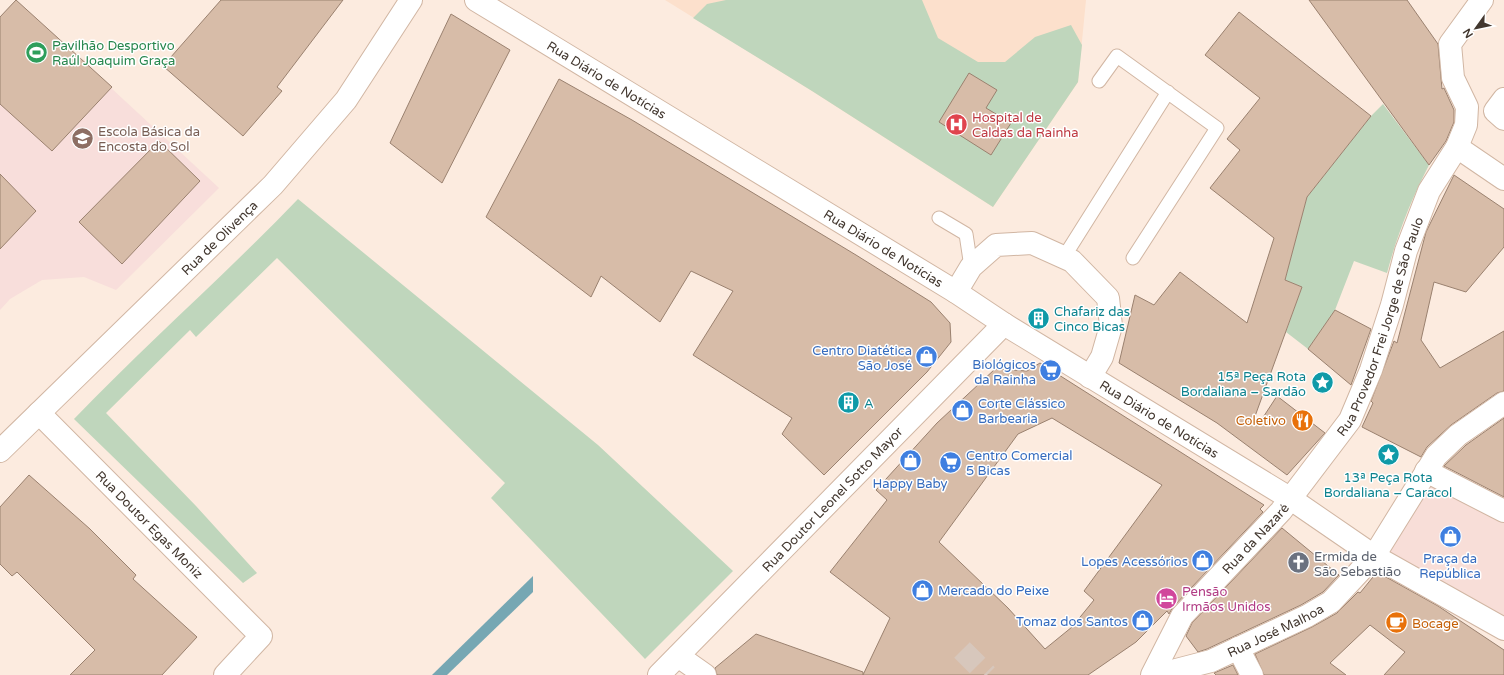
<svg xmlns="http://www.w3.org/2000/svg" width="1504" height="675" viewBox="0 0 1504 675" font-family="'Varela Round',sans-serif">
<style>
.commercial{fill:#f8ded8}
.built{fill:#fce0cc}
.education{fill:#f8dedb}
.green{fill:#bfd6bc}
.water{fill:#76a7b3}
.building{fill:#d7bca8;stroke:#9a816f;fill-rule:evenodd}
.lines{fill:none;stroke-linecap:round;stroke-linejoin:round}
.street-tunnel{stroke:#d7c7bc;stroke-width:22;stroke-dasharray:22 11;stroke-linecap:butt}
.lane-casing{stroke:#d1b6a3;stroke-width:15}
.street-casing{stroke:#d1b6a3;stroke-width:24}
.secondary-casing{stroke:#d1b6a3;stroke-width:24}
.lane{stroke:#fff;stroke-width:13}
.street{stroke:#fff;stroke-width:22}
.secondary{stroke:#fff;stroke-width:22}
.labels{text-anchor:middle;stroke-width:3;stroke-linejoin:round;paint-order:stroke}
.leisure-label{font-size:13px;fill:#27864d;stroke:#fff;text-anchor:start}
.street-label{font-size:13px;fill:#42372f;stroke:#fff}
.health-label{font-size:13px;fill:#be3a42;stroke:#fff;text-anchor:start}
.education-label{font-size:13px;fill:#785e54;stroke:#fff;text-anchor:start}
.culture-label{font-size:13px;fill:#0d838f;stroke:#fff;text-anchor:start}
.shop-label{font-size:13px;fill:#366cbe;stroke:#fff;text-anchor:end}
.food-label{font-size:13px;fill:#c56008;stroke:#fff;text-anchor:end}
.worship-label{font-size:13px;fill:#5b616d;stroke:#fff;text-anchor:start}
.hotel-label{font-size:13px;fill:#b23c85;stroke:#fff;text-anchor:start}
</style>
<rect width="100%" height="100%" fill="#fcebdf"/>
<path class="commercial" d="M 1430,479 L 1504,517 L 1504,623 L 1384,555 Z"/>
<path class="built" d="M 665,0 L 1086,0 L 1078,82 L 993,207 L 812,91 Z"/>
<path class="education" d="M 16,0 L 219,188 L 116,290 L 84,277 L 42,280 L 10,299 L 0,310 L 0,17 Z"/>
<path class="green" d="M 726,0 L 922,0 L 938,38 L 978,62 L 1005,62 L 1035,37 L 1071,25 L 1082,45 L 1078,82 L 993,207 L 812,91 L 693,18 L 707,4 Z
M 1383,104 L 1429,165 C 1411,200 1397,235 1387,273 L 1354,261 L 1335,310 L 1308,349 L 1286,332 L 1302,287 L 1285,280 L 1307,197 L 1371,116 Z
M 298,199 L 598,445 L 733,571 L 645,659 L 491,498 L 505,483 L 277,258 L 196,337 L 190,330 L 106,413 L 196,506 L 257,573 L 243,583 L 74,419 C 146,344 225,275 298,199 Z"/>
<path class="water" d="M 533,576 L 533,592 L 447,675 L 432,675 Z"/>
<path class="building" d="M 16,0 L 112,87 L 52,151 L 0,104 L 0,17 Z
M 221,0 L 343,0 L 277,87 L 282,91 L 243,136 L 163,66 Z
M 1309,0 L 1407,0 L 1438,44 L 1442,89 L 1444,88 L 1454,110 L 1454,122 L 1446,141 L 1429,165 Z
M 1239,12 L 1371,116 L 1307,197 L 1285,280 L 1302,287 L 1254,419 L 1260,422 L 1277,396 L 1325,433 L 1287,475 L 1217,423 L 1119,363 L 1135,295 L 1154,305 L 1180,272 L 1247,323 L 1274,238 L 1210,188 L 1240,150 L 1227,139 L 1260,98 L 1205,55 Z
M 451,14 L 510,50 L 442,183 L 390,143 Z
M 969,73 L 997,90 L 986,108 L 1011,123 L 991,155 L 939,122 Z
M 559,79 L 632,120 L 856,255 L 931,302 L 950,323 L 951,342 L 927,372 L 824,475 L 782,434 L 792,418 L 693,355 L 733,291 L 691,271 L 660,322 L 601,276 L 591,297 L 486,217 Z
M 159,141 L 200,181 L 122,264 L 79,222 Z
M 0,174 L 36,211 L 0,249 Z
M 1454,175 L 1504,209 L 1504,247 L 1466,292 L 1434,282 L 1421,340 L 1440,368 L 1504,331 L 1504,391 L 1497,393 L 1451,425 L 1427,447 L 1421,457 L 1362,427 L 1373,403 L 1371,401 L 1394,341 L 1397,343 L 1426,232 Z
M 1335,310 L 1371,329 L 1351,385 L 1308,349 Z
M 1040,363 L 1264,505 L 1260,509 L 1263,512 L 1173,607 L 1169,614 L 1167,611 L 1136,642 L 1088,675 L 863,675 L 890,618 L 830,572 L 887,500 L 876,490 L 937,423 L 995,369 L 1027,371 ZM 1052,418 L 1162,485 L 1084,591 L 1094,600 L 1072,627 L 1045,649 L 1008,608 L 939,542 L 1018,434 Z
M 1504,418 L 1504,497 L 1444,466 L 1466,445 Z
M 29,475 L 90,529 L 136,575 L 133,579 L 197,637 L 162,675 L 70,675 L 95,650 L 17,572 L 12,576 L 0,564 L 0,507 Z
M 1282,528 L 1339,575 L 1323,592 L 1301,605 L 1207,649 L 1198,652 L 1186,636 L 1192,623 Z
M 1377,572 L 1438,606 L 1504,650 L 1504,675 L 1384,675 L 1405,652 L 1370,625 L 1330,663 L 1346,675 L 1264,675 L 1255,654 L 1312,627 L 1337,613 L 1358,592 L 1360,593 Z
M 756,634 L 863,672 L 863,675 L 717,675 L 715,668 Z
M 1233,665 L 1238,675 L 1216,675 L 1214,673 Z"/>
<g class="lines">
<path class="street-tunnel" d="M 962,650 L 987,675"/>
<defs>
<path id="lane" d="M 1099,81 L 1117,56 L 1217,128 L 1133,258
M 939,218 L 966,234 L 971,267
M 1064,257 L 1168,92"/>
<g id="street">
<path d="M 1504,99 L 1495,111 L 1504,119"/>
<path d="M 1457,147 L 1504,179"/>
<path d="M 956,292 L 971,267 L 996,245 L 1032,243 L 1072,261 L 1108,298 L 1111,326 L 1102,357 L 1090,377"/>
<path id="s1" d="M 1004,324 L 1291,499 L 1374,556 L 1504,629"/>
<path id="s2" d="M 39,413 L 261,636 L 225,675"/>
<path id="s3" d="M 0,451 L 273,185 L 346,100 L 411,0"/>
<path d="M 1426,471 L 1504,511"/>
<path d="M 1238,648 L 1252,675"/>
<path d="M 678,656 L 705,675"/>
<path id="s4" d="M 1152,675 L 1182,616 L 1281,511 L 1350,420 L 1371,370 L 1392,305 L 1406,251 L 1429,191 L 1457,147 L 1466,125 L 1467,107 L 1453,78 L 1450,44 L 1482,0"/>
<path id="s5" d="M 1157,675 L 1211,661 L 1307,616 L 1331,602 L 1374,556 L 1436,456 L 1458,435 L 1504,403"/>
</g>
<g id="secondary">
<path id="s6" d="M 476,0 L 956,292 L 1004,324 L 659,675"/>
</g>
</defs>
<use href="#lane" class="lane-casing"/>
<use href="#street" class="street-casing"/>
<use href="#secondary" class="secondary-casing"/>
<use href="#lane" class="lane"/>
<use href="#street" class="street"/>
<use href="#secondary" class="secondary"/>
</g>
<defs>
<symbol id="stadium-disc" viewBox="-11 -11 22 22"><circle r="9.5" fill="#2e9e5b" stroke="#fff"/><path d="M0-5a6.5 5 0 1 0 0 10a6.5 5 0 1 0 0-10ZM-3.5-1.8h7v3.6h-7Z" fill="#fff"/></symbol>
<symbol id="hospital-disc" viewBox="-11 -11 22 22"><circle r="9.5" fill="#e0444e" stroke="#fff"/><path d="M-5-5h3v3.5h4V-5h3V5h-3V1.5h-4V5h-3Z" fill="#fff"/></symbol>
<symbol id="school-disc" viewBox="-11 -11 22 22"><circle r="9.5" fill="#8d6e63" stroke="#fff"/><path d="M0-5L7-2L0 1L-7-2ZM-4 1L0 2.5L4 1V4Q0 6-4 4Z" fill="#fff"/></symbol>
<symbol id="building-disc" viewBox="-11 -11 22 22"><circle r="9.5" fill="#0f9aa8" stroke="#fff"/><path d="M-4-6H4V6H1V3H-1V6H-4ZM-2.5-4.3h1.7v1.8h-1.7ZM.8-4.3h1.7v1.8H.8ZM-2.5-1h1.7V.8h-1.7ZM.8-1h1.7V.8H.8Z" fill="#fff"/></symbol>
<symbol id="shop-disc" viewBox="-11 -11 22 22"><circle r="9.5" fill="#3f7fe0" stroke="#fff"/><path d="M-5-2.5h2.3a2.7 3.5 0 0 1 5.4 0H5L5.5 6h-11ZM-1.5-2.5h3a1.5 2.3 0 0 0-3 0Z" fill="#fff"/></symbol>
<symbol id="supermarket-disc" viewBox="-11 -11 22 22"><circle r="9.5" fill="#3f7fe0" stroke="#fff"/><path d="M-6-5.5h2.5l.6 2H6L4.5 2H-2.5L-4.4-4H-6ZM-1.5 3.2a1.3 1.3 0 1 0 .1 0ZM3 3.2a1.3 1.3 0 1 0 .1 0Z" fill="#fff"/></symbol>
<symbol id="sight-disc" viewBox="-11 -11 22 22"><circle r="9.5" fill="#0f9aa8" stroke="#fff"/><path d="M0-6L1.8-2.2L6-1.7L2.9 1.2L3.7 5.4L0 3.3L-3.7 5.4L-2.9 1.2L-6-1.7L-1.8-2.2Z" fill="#fff"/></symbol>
<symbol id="restaurant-disc" viewBox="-11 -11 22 22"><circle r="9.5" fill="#e8710a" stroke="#fff"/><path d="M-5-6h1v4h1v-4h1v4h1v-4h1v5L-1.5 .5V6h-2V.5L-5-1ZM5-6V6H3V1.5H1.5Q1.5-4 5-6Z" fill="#fff"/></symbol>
<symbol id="church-disc" viewBox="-11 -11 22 22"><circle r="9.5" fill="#6b7280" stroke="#fff"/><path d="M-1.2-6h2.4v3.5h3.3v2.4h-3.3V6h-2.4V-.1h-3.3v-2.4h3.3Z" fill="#fff"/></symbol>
<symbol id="hotel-disc" viewBox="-11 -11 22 22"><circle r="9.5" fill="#d1479c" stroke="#fff"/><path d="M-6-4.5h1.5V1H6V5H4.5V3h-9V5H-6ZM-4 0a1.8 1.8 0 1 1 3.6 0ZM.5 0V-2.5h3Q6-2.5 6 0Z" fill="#fff"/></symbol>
<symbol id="cafe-disc" viewBox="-11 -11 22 22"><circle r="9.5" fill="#e8710a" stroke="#fff"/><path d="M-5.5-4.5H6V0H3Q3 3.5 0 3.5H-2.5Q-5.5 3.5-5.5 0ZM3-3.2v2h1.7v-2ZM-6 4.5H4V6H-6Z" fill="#fff"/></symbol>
</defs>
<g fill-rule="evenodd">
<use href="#stadium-disc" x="24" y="40" width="25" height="25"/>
<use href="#hospital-disc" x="944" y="112" width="25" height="25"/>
<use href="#school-disc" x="70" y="126" width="25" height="25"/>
<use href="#building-disc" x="1026" y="306" width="25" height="25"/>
<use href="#shop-disc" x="914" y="344" width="25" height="25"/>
<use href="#supermarket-disc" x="1038" y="358" width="25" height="25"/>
<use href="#sight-disc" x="1310" y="370" width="25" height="25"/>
<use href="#building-disc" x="836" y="390" width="25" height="25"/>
<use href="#shop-disc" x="950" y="398" width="25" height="25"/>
<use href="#restaurant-disc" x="1290" y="408" width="25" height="25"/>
<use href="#sight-disc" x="1376" y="442" width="25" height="25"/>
<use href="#shop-disc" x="898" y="448" width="25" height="25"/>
<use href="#supermarket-disc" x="938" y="450" width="25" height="25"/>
<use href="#shop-disc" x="1438" y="524" width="25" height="25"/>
<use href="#shop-disc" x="1190" y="548" width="25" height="25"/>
<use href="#church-disc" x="1286" y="550" width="25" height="25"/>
<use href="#shop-disc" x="910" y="578" width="25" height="25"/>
<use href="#hotel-disc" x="1154" y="586" width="25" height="25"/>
<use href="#shop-disc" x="1130" y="608" width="25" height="25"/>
<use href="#cafe-disc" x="1384" y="610" width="25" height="25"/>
</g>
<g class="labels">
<g class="leisure-label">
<text x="52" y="50">Pavilhão Desportivo<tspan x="52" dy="15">Raúl Joaquim Graça</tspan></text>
</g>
<g class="street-label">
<text dy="5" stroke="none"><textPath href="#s6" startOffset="153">Rua Diário de Notícias</textPath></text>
<text dy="5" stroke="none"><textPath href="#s3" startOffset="306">Rua de Olivença</textPath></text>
<text dy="5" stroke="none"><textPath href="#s6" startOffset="477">Rua Diário de Notícias</textPath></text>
<text dy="5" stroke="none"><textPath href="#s4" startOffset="423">Rua Provedor Frei Jorge de São Paulo</textPath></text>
<text dy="5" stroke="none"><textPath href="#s1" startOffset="182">Rua Diário de Notícias</textPath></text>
<text transform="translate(832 499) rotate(-46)" y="5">Rua Doutor Leonel Sotto Mayor</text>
<text dy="5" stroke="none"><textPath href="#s2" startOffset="157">Rua Doutor Egas Moniz</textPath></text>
<text dy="5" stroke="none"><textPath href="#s4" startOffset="173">Rua da Nazaré</textPath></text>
<text dy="5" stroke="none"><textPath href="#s5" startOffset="127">Rua José Malhoa</textPath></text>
</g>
<g class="health-label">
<text x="972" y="122">Hospital de<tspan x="972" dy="15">Caldas da Rainha</tspan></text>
</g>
<g class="education-label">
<text x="98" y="136">Escola Básica da<tspan x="98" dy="15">Encosta do Sol</tspan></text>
</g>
<g class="culture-label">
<text x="1054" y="316">Chafariz das<tspan x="1054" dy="15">Cinco Bicas</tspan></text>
<text x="1306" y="381" text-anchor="end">15ª Peça Rota<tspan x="1306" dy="15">Bordaliana – Sardão</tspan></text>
<text x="864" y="408">A</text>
<text x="1388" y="482" text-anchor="middle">13ª Peça Rota<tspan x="1388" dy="15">Bordaliana – Caracol</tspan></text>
</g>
<g class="shop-label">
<text x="912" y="355">Centro Diatética<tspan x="912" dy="15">São José</tspan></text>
<text x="1036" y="369">Biológicos<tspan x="1036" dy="15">da Rainha</tspan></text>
<text x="978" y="408" text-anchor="start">Corte Clássico<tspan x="978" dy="15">Barbearia</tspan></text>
<text x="966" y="460" text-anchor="start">Centro Comercial<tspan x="966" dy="15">5 Bicas</tspan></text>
<text x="910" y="488" text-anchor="middle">Happy Baby</text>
<text x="1450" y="563" text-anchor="middle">Praça da<tspan x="1450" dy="15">República</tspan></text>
<text x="1188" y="566">Lopes Acessórios</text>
<text x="938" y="595" text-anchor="start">Mercado do Peixe</text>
<text x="1128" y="626">Tomaz dos Santos</text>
</g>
<g class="food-label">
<text x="1286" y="425">Coletivo</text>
<text x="1412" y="628" text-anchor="start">Bocage</text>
</g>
<g class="worship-label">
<text x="1314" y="561">Ermida de<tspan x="1314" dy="15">São Sebastião</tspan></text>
</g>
<g class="hotel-label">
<text x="1182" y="596">Pensão<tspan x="1182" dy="15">Irmãos Unidos</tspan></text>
</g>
</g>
<g transform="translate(1476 28) rotate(237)" stroke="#ffffff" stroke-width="3" paint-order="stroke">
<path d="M0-3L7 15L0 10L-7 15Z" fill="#42372f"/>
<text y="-6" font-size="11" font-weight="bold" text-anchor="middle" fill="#42372f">N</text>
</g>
</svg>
